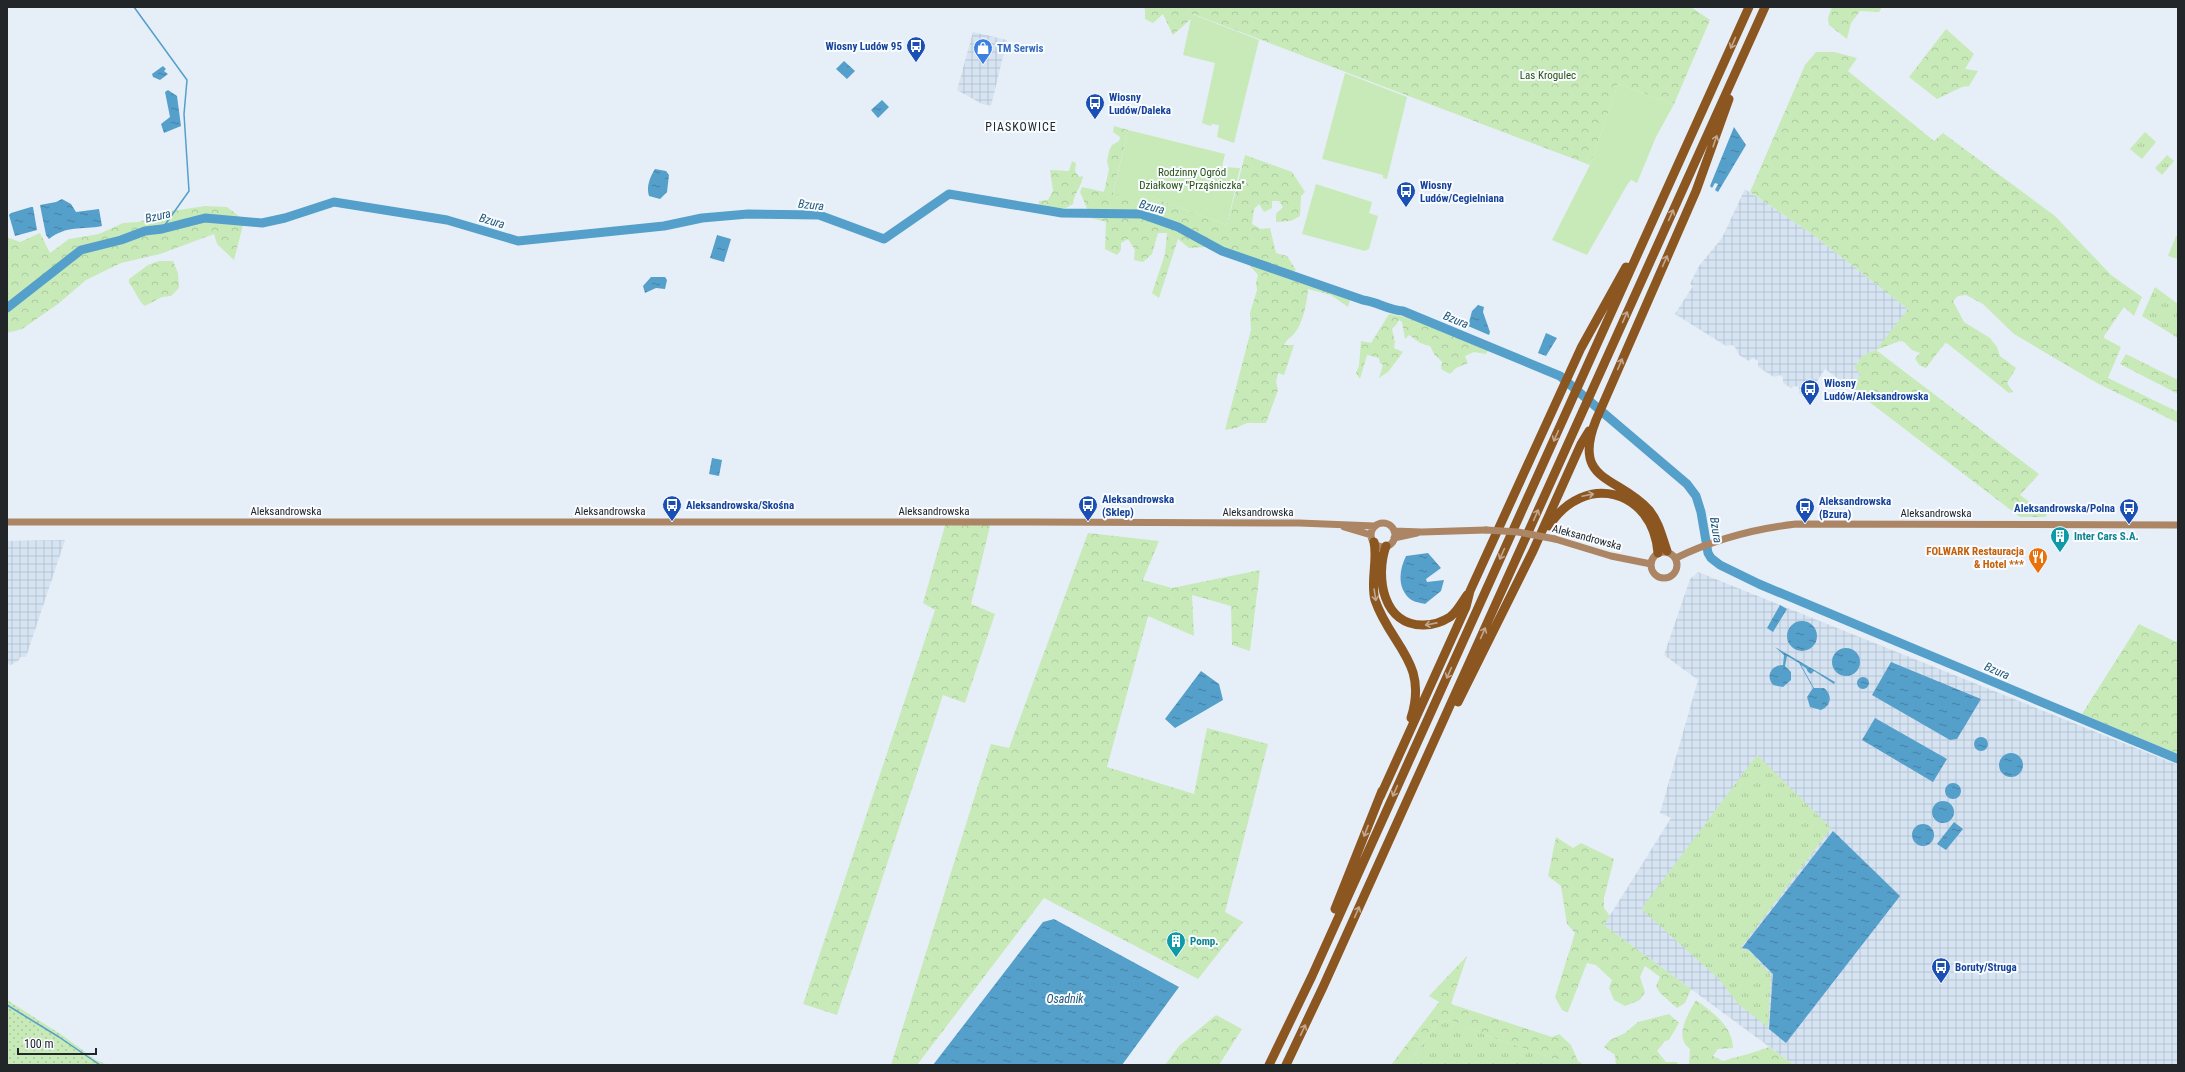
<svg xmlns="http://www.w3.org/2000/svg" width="2185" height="1072" viewBox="0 0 2185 1072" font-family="'Roboto Condensed',sans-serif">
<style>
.industrial{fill:url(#industrial-grid)}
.grass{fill:url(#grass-tufts)}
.forest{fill:url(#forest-crowns)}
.park{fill:url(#park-dots)}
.garden{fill:#c7eab8}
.water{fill:url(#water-ripples)}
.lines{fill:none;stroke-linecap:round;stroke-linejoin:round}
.stream{stroke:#559fcb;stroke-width:1.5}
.river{stroke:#559fcb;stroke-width:9}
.secondary{stroke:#ac8564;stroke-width:7}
.motorway{stroke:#8c5621;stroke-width:9}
.secondary-bridge{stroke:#ac8564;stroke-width:7}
.oneway{stroke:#c2a890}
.labels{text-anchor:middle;stroke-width:4;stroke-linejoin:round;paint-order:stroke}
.transit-label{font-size:11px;font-weight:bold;fill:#164399;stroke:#f8fbff;text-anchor:start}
.shop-label{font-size:11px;font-weight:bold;fill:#366cbe;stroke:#f8fbff;text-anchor:start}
.park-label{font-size:11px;fill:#285010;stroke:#f8fbff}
.street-label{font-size:11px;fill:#232629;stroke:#f8fbff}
.culture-label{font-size:11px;font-weight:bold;fill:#0d838f;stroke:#f8fbff;text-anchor:start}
.food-label{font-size:11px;font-weight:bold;fill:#c56008;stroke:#f8fbff;text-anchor:end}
.neighbourhood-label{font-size:12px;letter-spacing:1px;fill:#232629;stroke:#f8fbff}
.water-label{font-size:12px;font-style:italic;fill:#225978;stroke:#f8fbff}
</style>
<defs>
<pattern id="industrial-grid" width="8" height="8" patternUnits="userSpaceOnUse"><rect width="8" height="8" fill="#d6e3f2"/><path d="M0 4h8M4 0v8" fill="none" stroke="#b7c3d0"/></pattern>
<pattern id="grass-tufts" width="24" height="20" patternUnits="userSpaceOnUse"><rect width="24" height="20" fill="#c7eab8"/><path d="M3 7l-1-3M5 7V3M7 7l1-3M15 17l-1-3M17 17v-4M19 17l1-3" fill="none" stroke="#abc99e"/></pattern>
<pattern id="forest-crowns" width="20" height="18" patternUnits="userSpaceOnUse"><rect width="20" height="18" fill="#c7eab8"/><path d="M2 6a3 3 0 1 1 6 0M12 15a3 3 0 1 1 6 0" fill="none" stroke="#abc99e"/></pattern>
<pattern id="park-dots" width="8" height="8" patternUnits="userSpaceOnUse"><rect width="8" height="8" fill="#c7eab8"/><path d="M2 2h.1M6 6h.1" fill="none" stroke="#abc99e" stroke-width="1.8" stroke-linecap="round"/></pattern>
<pattern id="water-ripples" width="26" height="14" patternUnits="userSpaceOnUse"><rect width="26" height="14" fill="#559fcb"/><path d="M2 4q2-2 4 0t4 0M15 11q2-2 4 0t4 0" fill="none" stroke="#4681a5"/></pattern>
</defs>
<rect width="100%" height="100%" fill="#e6eff8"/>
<path class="industrial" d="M 973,32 L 1007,40 L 991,106 L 982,104 L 957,90 Z
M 1745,189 L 1812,234 L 1908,309 L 1893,332 L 1876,350 L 1863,355 L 1854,368 L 1861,374 L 1851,388 L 1825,369 L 1806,398 L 1799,393 L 1799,387 L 1794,386 L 1791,388 L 1783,383 L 1783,377 L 1780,375 L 1774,377 L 1758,367 L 1758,361 L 1755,359 L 1753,358 L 1749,361 L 1739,355 L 1735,347 L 1732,345 L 1726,346 L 1675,314 L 1693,286 L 1690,284 L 1699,266 L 1722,238 Z
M 65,540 L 26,657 L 20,657 L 19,660 L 11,665 L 7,664 L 7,541 Z
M 1698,572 L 2178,765 L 2178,1065 L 1794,1065 L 1604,925 L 1671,818 L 1660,813 L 1698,680 L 1664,655 L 1690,579 Z"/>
<path class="grass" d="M 2145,132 L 2156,142 L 2142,159 L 2130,149 Z
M 2167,155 L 2174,161 L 2162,175 L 2155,168 Z
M 2155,287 L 2178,304 L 2178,338 L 2142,316 Z
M 1757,755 L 1831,828 L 1740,949 L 1748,950 L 1771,975 L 1768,1027 L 1738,1004 L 1720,980 L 1641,909 Z
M 1451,1020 L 1486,1035 L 1560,1061 L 1560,1065 L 1406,1065 L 1438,1023 Z"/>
<path class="forest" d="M 1143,7 L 1691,7 L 1710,20 L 1674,104 L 1618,84 L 1590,165 L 1193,14 L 1191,19 L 1173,35 L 1163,14 L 1153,23 L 1145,19 L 1145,9 Z
M 1832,7 L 1882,7 L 1879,12 L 1860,11 L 1851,23 L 1847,39 L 1829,25 L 1828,18 Z
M 1946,29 L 1974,54 L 1965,69 L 1978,71 L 1969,86 L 1962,87 L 1937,99 L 1909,77 Z
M 1816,52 L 1834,52 L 1857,58 L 1848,71 L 1934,141 L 1943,133 L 2055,216 L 2111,275 L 2142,297 L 2134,316 L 2124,307 L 2104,336 L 2104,338 L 2121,347 L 2108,378 L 2178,412 L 2178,423 L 2097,383 L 2014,334 L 1983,304 L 1966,295 L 1958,296 L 1953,301 L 1964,322 L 1990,338 L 1997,347 L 2000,356 L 2016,368 L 2007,383 L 2013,392 L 2009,393 L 1948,344 L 1945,343 L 1926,368 L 1919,365 L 1915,358 L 1920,353 L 1912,350 L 1904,342 L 1900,341 L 1876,350 L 2039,474 L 2020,495 L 2047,515 L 2045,517 L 2020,517 L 1851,388 L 1861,374 L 1854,368 L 1863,355 L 1876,350 L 1908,309 L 1812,234 L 1750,192 L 1805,65 Z
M 1114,126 L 1128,130 L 1113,193 L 1149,196 L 1227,225 L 1245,155 L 1292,172 L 1305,192 L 1301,196 L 1300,216 L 1291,221 L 1276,222 L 1276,214 L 1283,207 L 1279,201 L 1272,201 L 1272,208 L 1264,212 L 1259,204 L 1254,209 L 1252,224 L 1261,229 L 1270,228 L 1276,253 L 1287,256 L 1296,270 L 1289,276 L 1351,298 L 1348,307 L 1331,295 L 1308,289 C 1307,303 1303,325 1293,335 C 1289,339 1287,339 1284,345 L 1294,345 L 1284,375 L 1278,373 L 1276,382 L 1278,390 L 1266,423 L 1247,423 L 1236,428 L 1225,430 L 1251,330 L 1250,313 L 1257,290 L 1256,283 L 1258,275 L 1250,266 L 1240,260 L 1229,258 L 1205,247 L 1189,248 L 1178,239 L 1159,298 L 1152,293 L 1165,254 L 1167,233 L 1158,233 L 1152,254 L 1143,262 L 1134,260 L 1135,250 L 1128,239 L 1121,243 L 1121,250 L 1117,255 L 1105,249 L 1106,222 L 1091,218 L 1080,192 L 1082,187 L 1104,192 L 1109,169 L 1107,161 L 1109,151 L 1112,145 L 1119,141 L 1120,137 L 1113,132 Z
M 1072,161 L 1076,163 L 1075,171 L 1079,177 L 1083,176 C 1082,186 1074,193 1073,204 L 1062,210 L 1039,206 L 1039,201 L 1048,200 L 1053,191 L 1050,170 L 1069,171 Z
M 205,206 L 227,207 L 240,217 L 243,225 L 234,260 L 217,244 L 214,234 L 160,254 L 121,263 L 86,280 L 58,304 L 22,329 L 7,333 L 7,237 L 20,242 L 40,233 L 50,253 L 69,239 L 99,234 L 123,223 L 139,222 L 155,216 L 161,217 L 172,211 Z
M 159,261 L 173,261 L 178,273 L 179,288 L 171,296 L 162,297 L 145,306 C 138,301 136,291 129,283 L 129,279 L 148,265 Z
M 1389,314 L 1412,318 L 1489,349 L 1486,354 L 1474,352 L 1465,356 L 1468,363 L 1456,368 L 1450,374 L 1441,369 L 1442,362 L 1434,354 L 1430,346 L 1420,343 L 1409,335 L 1405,339 L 1402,322 L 1399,320 L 1396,325 L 1392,329 L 1395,342 L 1394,348 L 1403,352 L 1388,372 L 1379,378 L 1383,365 L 1380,363 L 1379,358 L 1367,355 L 1360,379 L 1356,373 L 1359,366 L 1361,341 L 1371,343 Z
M 2126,354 L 2178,380 L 2178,394 L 2120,364 Z
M 946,522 L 991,522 L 971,604 L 995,614 L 965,703 L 943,695 L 837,1015 L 803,1004 L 935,610 L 923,603 Z
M 1088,533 L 1159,541 L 1143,580 L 1172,588 L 1260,570 L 1250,651 L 1232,645 L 1231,606 L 1192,595 L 1194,636 L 1148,616 L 1107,767 L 1194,794 L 1207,728 L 1268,744 L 1225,912 L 1243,922 L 1198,979 L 1044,898 L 917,1065 L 891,1065 L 991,744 L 1009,748 Z
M 2139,624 L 2178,643 L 2178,754 L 2082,714 Z
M 1556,837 L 1573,848 L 1581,843 L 1614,859 L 1604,898 L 1604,908 L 1610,916 L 1604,925 L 1691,989 L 1685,1003 L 1677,1008 L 1660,993 L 1656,986 L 1660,977 L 1645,966 L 1640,977 L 1645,992 L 1640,1000 L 1625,1006 L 1614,1000 L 1609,988 L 1612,980 L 1596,965 L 1587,963 L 1568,1012 L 1562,1010 L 1555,997 L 1575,933 L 1567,924 L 1561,886 L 1548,876 Z
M 1467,956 L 1451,1004 L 1552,1037 L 1559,1034 L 1571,1045 L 1578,1061 L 1584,1065 L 1560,1065 L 1560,1061 L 1486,1035 L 1451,1020 L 1438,1023 L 1406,1065 L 1391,1065 L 1439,1002 L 1429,996 Z
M 1696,1000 C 1713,1013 1732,1025 1733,1048 L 1718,1049 L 1713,1056 L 1723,1061 C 1739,1056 1754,1053 1769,1047 L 1794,1065 L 1689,1065 L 1690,1049 C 1688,1047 1685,1045 1684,1042 C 1678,1030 1690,1010 1696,1000 Z
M 1669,1014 L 1679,1023 L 1669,1040 L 1665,1041 L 1657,1051 L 1666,1062 L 1677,1062 L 1678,1065 L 1616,1065 L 1615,1055 L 1604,1047 L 1610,1040 L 1625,1033 L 1638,1022 Z
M 1216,1015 L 1242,1029 L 1219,1065 L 1165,1065 L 1179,1046 Z"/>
<path class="park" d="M 7,1000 L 62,1035 L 96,1060 L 108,1065 L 7,1065 Z"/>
<path class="garden" d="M 1192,14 L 1259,40 L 1234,143 L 1217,137 L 1219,125 L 1212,124 L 1211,126 L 1202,123 L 1215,63 L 1183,55 Z
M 1345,73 L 1407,97 L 1387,179 L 1383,178 L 1383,175 L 1322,159 Z
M 1618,84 L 1674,104 L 1656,137 L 1637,183 L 1631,180 L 1627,185 L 1587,255 L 1552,240 L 1590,165 Z
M 1128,130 L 1225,154 L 1222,167 L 1240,168 L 1227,225 L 1149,196 L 1113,194 Z
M 1316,184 L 1372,202 L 1369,213 L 1378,216 L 1369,249 L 1365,251 L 1302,234 Z
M 2176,236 L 2178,236 L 2178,259 L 2168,256 Z"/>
<path class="water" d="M 844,61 L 855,71 L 847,79 L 836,69 Z
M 163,66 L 166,69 L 164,71 L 168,74 L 160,80 L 153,77 L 152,74 Z
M 168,90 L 177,96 L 181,126 L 164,133 L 161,124 L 170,117 L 165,92 Z
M 882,100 L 889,107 L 878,118 L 871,110 Z
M 1734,127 L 1746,145 L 1718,192 L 1715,190 L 1718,184 L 1715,183 L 1712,188 L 1710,186 Z
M 655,169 L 666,171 L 669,175 L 667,192 L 660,199 L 649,196 C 646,187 650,177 655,169 Z
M 62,199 L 71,204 L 76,212 L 99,209 L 102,226 C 81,230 67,225 49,239 L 46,235 L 40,205 L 56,202 Z
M 31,207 L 33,207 L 37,230 L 15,236 L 9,215 L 11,213 Z
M 717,235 L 731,239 L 724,262 L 710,258 Z
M 651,277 L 665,277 L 667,280 L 665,289 L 656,288 L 645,293 L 643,286 Z
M 1478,305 L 1484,307 L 1483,312 L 1490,332 L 1489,335 L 1468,326 L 1472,311 Z
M 1546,333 L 1557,338 L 1546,356 L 1538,353 Z
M 712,458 L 722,460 L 719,476 L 709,474 Z
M 1428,553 L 1441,568 L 1426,579 L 1427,582 L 1444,580 L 1441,591 L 1425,604 C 1421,603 1414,602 1410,599 C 1397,588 1399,570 1406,556 Z
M 1780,605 L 1787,609 L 1773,632 L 1767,628 Z
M1787 636a15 15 0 1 1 30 0a15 15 0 1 1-30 0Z
M 1775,647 L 1835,682 L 1834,684 L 1814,671 L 1811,674 L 1808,672 L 1806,668 L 1801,665 L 1814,688 L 1824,688 C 1833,695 1831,706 1821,710 L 1810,707 L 1807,697 L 1813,688 L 1799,663 L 1787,656 L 1785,666 L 1791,672 L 1791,680 L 1783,687 L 1773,685 C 1765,675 1772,665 1783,665 L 1784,655 Z
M1832 662a14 14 0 1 1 28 0a14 14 0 1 1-28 0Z
M 1891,662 L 1981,699 L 1957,739 L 1950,740 L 1872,695 Z
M 1201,671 L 1219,684 L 1223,700 L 1175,728 L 1165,719 Z
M1857 683a6 6 0 1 1 12 0a6 6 0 1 1-12 0Z
M 1875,718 L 1947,759 L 1933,782 L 1862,740 Z
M1974 744a7 7 0 1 1 14 0a7 7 0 1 1-14 0Z
M1999 765a12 12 0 1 1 24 0a12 12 0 1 1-24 0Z
M1945 791a8 8 0 1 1 16 0a8 8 0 1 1-16 0Z
M1932 812a11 11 0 1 1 22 0a11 11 0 1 1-22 0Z
M 1954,822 L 1963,829 L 1946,850 L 1937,844 Z
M1912 835a11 11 0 1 1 22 0a11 11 0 1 1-22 0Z
M 1833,831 L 1900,896 L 1786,1043 L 1769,1029 L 1773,974 L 1748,949 L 1742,948 Z
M 1054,919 L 1179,987 L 1122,1065 L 933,1065 L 1043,922 Z"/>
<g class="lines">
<path class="stream" d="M 134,7 L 187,80 L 184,114 L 189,191 L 162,229
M 7,1005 L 59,1037 L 100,1065"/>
<path class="river" d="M 7,308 L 81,250 L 121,240 L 145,231 L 162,229 L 205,218 L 262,223 L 285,218 L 334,202 L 447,220 L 518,241 L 664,226 L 702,218 L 748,214 L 819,215 L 884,239 L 949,194 L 1062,213 L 1141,214 L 1178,227 L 1222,251 L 1363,300 C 1378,302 1388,310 1403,311 L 1560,376 L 1687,484 L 1696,496 L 1701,512 L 1708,553 L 1711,558 L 1720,565 L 1759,584 L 2178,759"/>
<path class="secondary" d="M 7,522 L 1030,522 L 1299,523 L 1375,526
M1371 535a12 12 0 1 1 24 0a12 12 0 1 1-24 0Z
M 1344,527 L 1371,535
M 1394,531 L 1422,532 L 1486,530
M 1394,538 L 1417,533
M 1555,539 L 1611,556 L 1651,564
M1651 565a13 13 0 1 1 26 0a13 13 0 1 1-26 0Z
M 1676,558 C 1715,539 1753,529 1796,524 L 2178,525"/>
<path class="motorway" d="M 1549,526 C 1584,471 1653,489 1658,553
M 1374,542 C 1378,561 1370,581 1375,600 C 1390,645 1429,662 1411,718
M 1386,546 C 1375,577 1383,626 1424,625 C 1433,625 1442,622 1450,617 C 1457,612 1462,602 1467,595
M 1667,551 C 1662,537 1659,522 1649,510 C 1619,476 1571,483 1596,420 L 1696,191 L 1729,99
M 1458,702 L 1533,551 L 1581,444 L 1589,431
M 1380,797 L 1466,607 L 1470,591 L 1581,348 L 1626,267
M 1335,909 L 1382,791
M 1269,1065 L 1312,976 L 1749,7
M 1286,1065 L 1323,987 L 1765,7"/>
<path class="secondary-bridge" d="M 1486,530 L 1518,532 L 1555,539"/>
</g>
<defs><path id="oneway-shaft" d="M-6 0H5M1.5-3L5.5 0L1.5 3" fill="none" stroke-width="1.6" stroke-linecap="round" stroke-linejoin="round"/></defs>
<g class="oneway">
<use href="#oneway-shaft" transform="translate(1733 43) rotate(114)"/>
<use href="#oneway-shaft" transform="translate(1715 141) rotate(-71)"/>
<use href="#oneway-shaft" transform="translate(1671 215) rotate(-66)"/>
<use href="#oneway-shaft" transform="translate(1665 261) rotate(-66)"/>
<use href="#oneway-shaft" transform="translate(1625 317) rotate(-66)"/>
<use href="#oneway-shaft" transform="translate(1620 364) rotate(-67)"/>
<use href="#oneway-shaft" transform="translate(1556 436) rotate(114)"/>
<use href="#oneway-shaft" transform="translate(1588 495) rotate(-12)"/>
<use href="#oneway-shaft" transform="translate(1536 515) rotate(-66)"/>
<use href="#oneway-shaft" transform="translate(1502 554) rotate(114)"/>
<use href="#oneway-shaft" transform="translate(1375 595) rotate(81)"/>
<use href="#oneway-shaft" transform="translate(1431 624) rotate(169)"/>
<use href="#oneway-shaft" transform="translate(1483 633) rotate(-66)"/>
<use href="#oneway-shaft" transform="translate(1449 673) rotate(114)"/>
<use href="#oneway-shaft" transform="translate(1395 791) rotate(114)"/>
<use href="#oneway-shaft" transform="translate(1366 831) rotate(111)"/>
<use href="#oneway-shaft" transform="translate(1357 912) rotate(-66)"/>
<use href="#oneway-shaft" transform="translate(1303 1030) rotate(-65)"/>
</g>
<defs>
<symbol id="bus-pin" viewBox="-11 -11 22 30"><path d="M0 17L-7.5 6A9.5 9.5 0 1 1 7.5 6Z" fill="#1a4fb4" stroke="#f8fbff"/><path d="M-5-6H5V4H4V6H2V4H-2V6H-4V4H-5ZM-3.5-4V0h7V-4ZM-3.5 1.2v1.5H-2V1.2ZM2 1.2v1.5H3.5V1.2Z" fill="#fff"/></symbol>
<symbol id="shop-pin" viewBox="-11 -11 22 30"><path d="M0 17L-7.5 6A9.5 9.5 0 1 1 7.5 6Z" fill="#3f7fe0" stroke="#f8fbff"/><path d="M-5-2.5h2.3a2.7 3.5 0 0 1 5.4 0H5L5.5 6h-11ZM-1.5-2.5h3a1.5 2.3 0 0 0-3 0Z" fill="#fff"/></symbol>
<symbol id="building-pin" viewBox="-11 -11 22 30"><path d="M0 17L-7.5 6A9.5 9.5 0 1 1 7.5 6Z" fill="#0f9aa8" stroke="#f8fbff"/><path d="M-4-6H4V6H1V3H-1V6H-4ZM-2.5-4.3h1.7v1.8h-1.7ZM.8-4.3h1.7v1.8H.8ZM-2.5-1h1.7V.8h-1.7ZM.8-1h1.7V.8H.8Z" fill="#fff"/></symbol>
<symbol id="restaurant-pin" viewBox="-11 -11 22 30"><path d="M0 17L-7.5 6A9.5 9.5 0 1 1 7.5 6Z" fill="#e8710a" stroke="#f8fbff"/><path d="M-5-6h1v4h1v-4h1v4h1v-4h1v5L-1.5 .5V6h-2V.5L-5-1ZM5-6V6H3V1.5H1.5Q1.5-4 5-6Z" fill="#fff"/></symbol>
</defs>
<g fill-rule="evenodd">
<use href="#bus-pin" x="905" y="35" width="22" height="30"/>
<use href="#shop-pin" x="972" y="37" width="22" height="30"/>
<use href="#bus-pin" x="1084" y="92" width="22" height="30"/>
<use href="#bus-pin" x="1395" y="180" width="22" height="30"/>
<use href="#bus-pin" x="1799" y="378" width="22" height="30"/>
<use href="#bus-pin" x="661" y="494" width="22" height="30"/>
<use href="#bus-pin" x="1077" y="494" width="22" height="30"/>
<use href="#bus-pin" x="1794" y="496" width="22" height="30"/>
<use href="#bus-pin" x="2118" y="497" width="22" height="30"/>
<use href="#building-pin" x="2049" y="525" width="22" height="30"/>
<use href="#restaurant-pin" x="2027" y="546" width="22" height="30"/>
<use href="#building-pin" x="1165" y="930" width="22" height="30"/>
<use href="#bus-pin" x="1930" y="956" width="22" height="30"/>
</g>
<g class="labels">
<g class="transit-label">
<text x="902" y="50" text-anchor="end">Wiosny Ludów 95</text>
<text x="1109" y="101">Wiosny<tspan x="1109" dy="13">Ludów/Daleka</tspan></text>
<text x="1420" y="189">Wiosny<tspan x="1420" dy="13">Ludów/Cegielniana</tspan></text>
<text x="1824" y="387">Wiosny<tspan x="1824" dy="13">Ludów/Aleksandrowska</tspan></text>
<text x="1102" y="503">Aleksandrowska<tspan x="1102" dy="13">(Sklep)</tspan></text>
<text x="1819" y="505">Aleksandrowska<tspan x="1819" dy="13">(Bzura)</tspan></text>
<text x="686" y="509">Aleksandrowska/Skośna</text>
<text x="2115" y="512" text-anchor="end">Aleksandrowska/Polna</text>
<text x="1955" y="971">Boruty/Struga</text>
</g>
<g class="shop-label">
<text x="997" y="52">TM Serwis</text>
</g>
<g class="park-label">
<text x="1548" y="79">Las Krogulec</text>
<text x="1192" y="176">Rodzinny Ogród<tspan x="1192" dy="13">Działkowy "Prząśniczka"</tspan></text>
</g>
<g class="street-label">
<text x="286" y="515">Aleksandrowska</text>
<text x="610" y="515">Aleksandrowska</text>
<text x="934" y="515">Aleksandrowska</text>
<text x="1258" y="516">Aleksandrowska</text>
<text x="1936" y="517">Aleksandrowska</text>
<text transform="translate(1587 537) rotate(15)" y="4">Aleksandrowska</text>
</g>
<g class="culture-label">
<text x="2074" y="540">Inter Cars S.A.</text>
<text x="1190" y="945">Pomp.</text>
</g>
<g class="food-label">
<text x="2024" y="555">FOLWARK Restauracja<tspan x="2024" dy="13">&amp; Hotel ***</tspan></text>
</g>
<g class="neighbourhood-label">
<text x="1021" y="131">PIASKOWICE</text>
</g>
<g class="water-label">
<text transform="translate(811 205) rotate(6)" y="4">Bzura</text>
<text transform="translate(1152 207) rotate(15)" y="4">Bzura</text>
<text transform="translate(158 216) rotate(-13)" y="4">Bzura</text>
<text transform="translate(492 221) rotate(16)" y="4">Bzura</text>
<text transform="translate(1456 320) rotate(22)" y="4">Bzura</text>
<text transform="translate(1716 530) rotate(81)" y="4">Bzura</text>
<text transform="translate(1997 671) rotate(23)" y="4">Bzura</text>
<text x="1065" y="1003">Osadnik</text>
</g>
</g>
<rect width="2185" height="1072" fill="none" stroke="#232629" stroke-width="16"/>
<path d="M18 1048v6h78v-6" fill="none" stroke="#232629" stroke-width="2"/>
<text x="24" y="1048" font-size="12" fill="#232629" stroke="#f8fbff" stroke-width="3" paint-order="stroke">100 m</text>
</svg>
